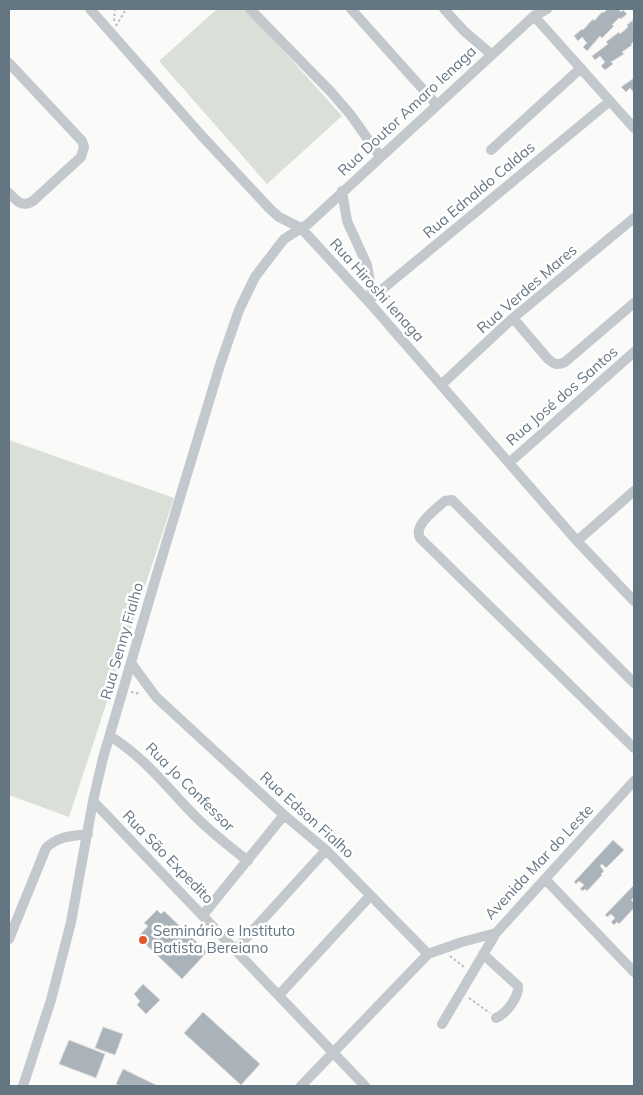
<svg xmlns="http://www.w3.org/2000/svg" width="643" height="1095" viewBox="0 0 643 1095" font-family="Mulish,sans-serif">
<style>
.green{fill:#dadfd7}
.building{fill:#aab3b9;stroke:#dcdcda}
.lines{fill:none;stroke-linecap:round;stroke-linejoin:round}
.path{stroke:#bbbfc2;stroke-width:2;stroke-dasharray:2.5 2.5;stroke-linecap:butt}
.minor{stroke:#c3c8cc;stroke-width:10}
.poi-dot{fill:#e4572e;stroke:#fff;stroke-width:2}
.labels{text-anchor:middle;stroke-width:5;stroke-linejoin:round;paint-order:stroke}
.street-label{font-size:15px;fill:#657683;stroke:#fff}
.poi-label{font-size:15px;fill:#657683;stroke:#fff;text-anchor:start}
</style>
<rect width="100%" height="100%" fill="#fafaf8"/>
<path class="green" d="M 217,9 L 246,9 L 342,116 L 267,184 L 159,61 Z
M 9,440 L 174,498 L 69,817 L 9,795 Z"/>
<path class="building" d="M 608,9 L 618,9 L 621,12 L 623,10 L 627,14 L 621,19 L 619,18 L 612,25 L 614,26 L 602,38 L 600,36 L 587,51 L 583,47 L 587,43 L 582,37 L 578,41 L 574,36 L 582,29 L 583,30 L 593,19 L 594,21 L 602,12 L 603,13 Z
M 633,20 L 634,41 L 631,44 L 632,45 L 622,52 L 624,54 L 611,62 L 613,64 L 605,70 L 601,66 L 605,62 L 600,56 L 595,60 L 592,56 L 608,44 L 606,42 L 619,32 L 620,34 L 628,27 L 627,25 Z
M 634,78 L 634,93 L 630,88 L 626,92 L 621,87 Z
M 613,840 L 624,850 L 606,868 L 602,864 L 600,866 L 604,871 L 601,874 L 602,875 L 587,891 L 585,889 L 583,891 L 580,889 L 584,885 L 579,881 L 576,884 L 574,882 Z
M 634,885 L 634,897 L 631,900 L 634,902 L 634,908 L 619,924 L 617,922 L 614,925 L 611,922 L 615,918 L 611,914 L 607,917 L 605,915 Z
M 157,910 L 161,914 L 164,911 L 207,952 L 182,979 L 138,937 L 148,926 L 144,923 Z
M 143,984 L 160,1000 L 146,1014 L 137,1005 L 140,1001 L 134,994 Z
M 203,1012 L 260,1064 L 241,1085 L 184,1033 Z
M 103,1027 L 123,1034 L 115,1055 L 95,1048 Z
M 69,1040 L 105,1054 L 96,1078 L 59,1064 Z
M 123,1069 L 158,1086 L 121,1086 L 116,1084 Z"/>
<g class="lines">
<path class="path" d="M 114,21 L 115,9
M 116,26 L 126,9
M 131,692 L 141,694
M 450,956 L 464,967
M 469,998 L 490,1013"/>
<path class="minor" d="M 90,9 L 202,136 L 270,209 L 279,217 L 301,228 L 368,301 L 577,541 L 634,601
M 250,9 L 331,92 L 350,114 L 380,156
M 351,9 L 437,105
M 444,9 L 464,31 L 491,54
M 534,16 L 634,128
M 9,63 L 82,141 L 84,147 L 81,157 L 33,201 C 22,208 17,201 9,193
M 491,150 L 581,68
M 342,191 L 347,221 L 367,265 L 373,297
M 368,301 L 610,101
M 513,318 L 548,359 C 554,364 557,366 565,362 L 634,303
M 441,385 L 513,318 L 634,218
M 509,463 L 634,352
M 577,541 L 634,491
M 131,663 L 156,697 L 284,815 L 326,850 L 428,954
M 634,683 L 452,500 L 445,501 C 436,509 413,525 420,538 L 634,748
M 110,736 C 146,759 164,784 192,813 C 209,831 229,846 248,861
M 93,801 L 365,1086
M 545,879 L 634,972
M 203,915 L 284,815
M 9,939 L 46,848 C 58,836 72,836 88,834
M 236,949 L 326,850
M 483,954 L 518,986 C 519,997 506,1014 496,1018
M 279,995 L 370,896
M 442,1024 L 496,933
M 23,1086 L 51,1000 L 71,922 L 93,801 L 103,758 L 156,577 L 220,365 L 239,310 L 255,277 L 284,239 L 308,224 L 534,16 L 547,9
M 301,1086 L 428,954 L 462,942 L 496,933 L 634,781"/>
</g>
<circle class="poi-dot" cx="143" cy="940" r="5"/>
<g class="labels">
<g class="street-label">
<text transform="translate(407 111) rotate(-43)" y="5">Rua Doutor Amaro Ienaga</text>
<text transform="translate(479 190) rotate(-40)" y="5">Rua Ednaldo Caldas</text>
<text transform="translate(527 289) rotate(-41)" y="5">Rua Verdes Mares</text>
<text transform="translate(377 290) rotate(48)" y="5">Rua Hiroshi Ienaga</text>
<text transform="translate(562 396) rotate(-41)" y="5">Rua José dos Santos</text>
<text transform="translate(122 641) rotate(-74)" y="5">Rua Senny Fialho</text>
<text transform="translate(190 787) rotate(45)" y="5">Rua Jo Confessor</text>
<text transform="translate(307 815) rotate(42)" y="5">Rua Edson Fialho</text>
<text transform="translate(168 857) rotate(46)" y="5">Rua São Expedito</text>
<text transform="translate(539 862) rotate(-47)" y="5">Avenida Mar do Leste</text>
</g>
<g class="poi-label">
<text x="153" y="936">Seminário e Instituto<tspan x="153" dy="17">Batista Bereiano</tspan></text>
</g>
</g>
<rect width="643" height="1095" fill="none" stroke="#657683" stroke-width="20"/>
</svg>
